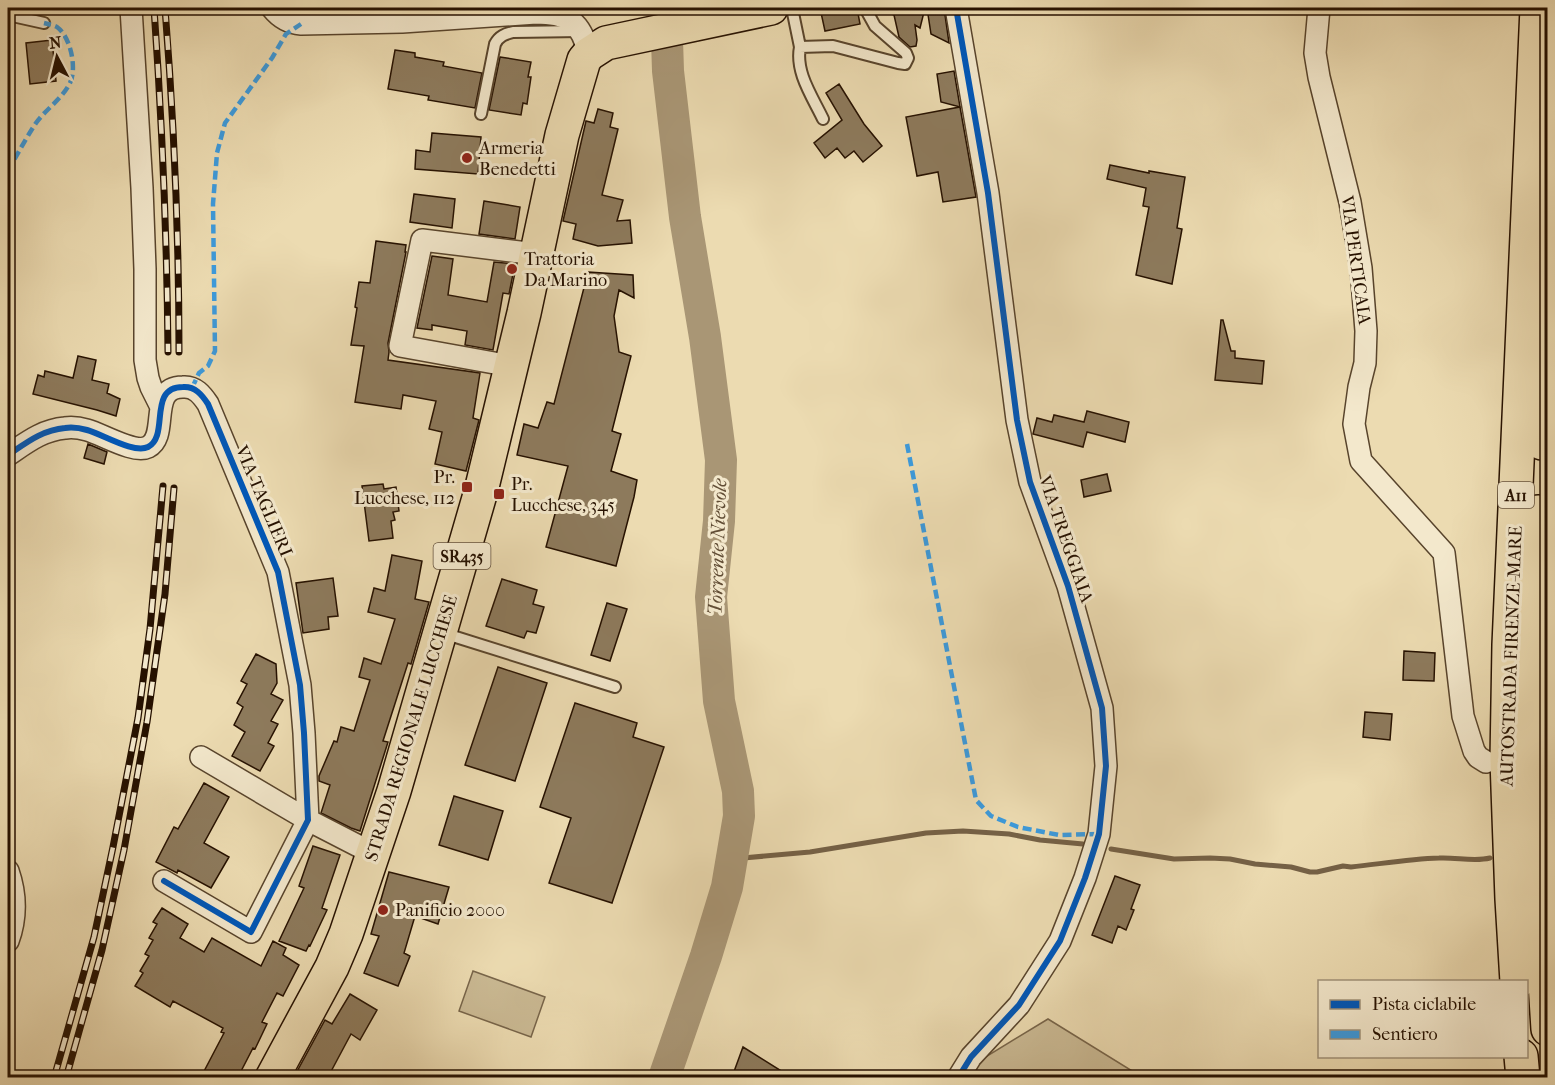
<svg xmlns="http://www.w3.org/2000/svg" width="1555" height="1085" viewBox="0 0 1555 1085" font-family="'IM FELL French Canon',serif">
<style>
.green{fill:#cab993;stroke:#78654a;stroke-width:1.5}
.lines{fill:none;stroke-linecap:round;stroke-linejoin:round}
.stream{stroke:#756146;stroke-width:5}
.river{stroke:#a99675;stroke-width:32}
.building{fill:#8d7a5c;stroke:#261100;stroke-width:1.5}
.lane-casing{stroke:#58442c;stroke-width:14}
.street-casing{stroke:#58442c;stroke-width:24}
.primary-casing{stroke:#261100;stroke-width:36}
.highway-casing{stroke:#261100;stroke-width:36}
.lane{stroke:#f3e8cc;stroke-width:10}
.street{stroke:#f3e8cc;stroke-width:21}
.primary{stroke:#ecdbb1;stroke-width:33}
.highway{stroke:#ecdbb1;stroke-width:33}
.rail-casing{stroke:#261100;stroke-width:7}
.rail{stroke:#f3e8cc;stroke-width:4.5;stroke-dasharray:14;stroke-linecap:butt}
.quiet{stroke:#3c9adc;stroke-width:4.5;stroke-dasharray:9 4.5;stroke-linecap:butt}
.cycleway-casing{stroke:#f3e8cc;stroke-width:10}
.cycleway{stroke:#0057b8;stroke-width:6}
.poi-dot{fill:#8f2418;stroke:#f3e8cc;stroke-width:2}
.labels{text-anchor:middle;stroke-width:6;stroke-linejoin:round;paint-order:stroke}
.shield{fill:#f3e8cc;stroke:#64523d;stroke-width:1.5}
.shield-label{font-size:16px;font-weight:bold;fill:#261100}
.poi-label{font-size:18px;fill:#261100;stroke:#f3e8cc;text-anchor:start}
.street-label{font-size:18px;fill:#261100;stroke:#f3e8cc}
.water-label{font-size:20px;font-style:italic;fill:#614d35;stroke:#f3e8cc}
</style>
<rect width="100%" height="100%" fill="#ecdbb1"/>
<filter id="stains"><feTurbulence type="fractalNoise" baseFrequency=".00333" numOctaves="4"/><feColorMatrix values="0 0 0 0 .2 0 0 0 0 .09 0 0 0 0 .02 0 0 0 .5 -.17"/></filter>
<radialGradient id="worn" r=".72"><stop offset=".6" stop-color="#630" stop-opacity="0"/><stop offset="1" stop-color="#630" stop-opacity=".3"/></radialGradient>
<path class="green" d="M 473,971 L 545,997 L 531,1037 L 459,1011 Z
M 1048,1019 L 1142,1077 L 970,1078 L 974,1064 Z"/>
<g class="lines">
<path class="stream" d="M 1111,849 L 1174,859 L 1210,858 L 1230,859 L 1255,864 L 1291,867 L 1310,872 L 1317,872 L 1343,866 L 1351,867 C 1380,864 1409,859 1439,858 C 1456,857 1474,862 1490,858
M 732,859 L 810,852 L 926,833 L 963,831 L 1009,834 L 1040,840 L 1083,844"/>
<path class="river" d="M 664,1078 L 706,956 L 727,887 L 739,816 L 738,791 L 719,701 L 711,597 L 719,521 L 721,460 L 705,337 L 685,217 L 668,71 L 666,8"/>
</g>
<path class="building" d="M 820,8 L 857,8 L 860,24 L 825,31 Z
M 879,8 L 925,8 L 920,28 L 915,25 L 917,40 L 916,46 L 910,47 L 899,37 L 894,15 Z
M 927,8 L 944,8 L 949,43 L 931,34 Z
M 52,40 L 56,81 L 30,84 L 26,43 Z
M 395,50 L 415,53 L 415,57 L 444,62 L 443,66 L 482,73 L 475,108 L 428,100 L 429,96 L 388,89 Z
M 500,57 L 531,62 L 528,77 L 531,77 L 527,104 L 523,103 L 521,115 L 489,110 Z
M 954,71 L 960,107 L 941,102 L 937,74 Z
M 839,84 L 864,124 L 882,146 L 863,162 L 854,151 L 845,158 L 837,148 L 825,158 L 814,143 L 842,120 L 826,93 Z
M 960,107 L 976,197 L 943,202 L 938,172 L 917,176 L 906,117 Z
M 598,109 L 613,113 L 610,127 L 618,129 L 602,195 L 623,200 L 617,221 L 630,220 L 632,243 L 598,246 L 573,239 L 576,224 L 563,221 L 586,121 L 594,123 Z
M 432,133 L 481,137 L 478,174 L 415,169 L 416,150 L 430,152 Z
M 1110,165 L 1149,173 L 1149,171 L 1185,177 L 1177,228 L 1182,229 L 1172,284 L 1136,275 L 1149,207 L 1143,206 L 1146,188 L 1107,179 Z
M 414,194 L 455,199 L 452,228 L 410,222 Z
M 484,201 L 520,207 L 515,239 L 479,234 Z
M 376,241 L 406,245 L 405,252 L 406,252 L 388,343 L 389,352 L 388,360 L 480,373 L 473,418 L 479,420 L 466,471 L 435,464 L 442,432 L 429,429 L 436,401 L 403,395 L 401,409 L 355,402 L 364,346 L 351,345 L 357,308 L 355,307 L 359,282 L 370,283 Z
M 432,256 L 453,259 L 448,295 L 487,302 L 494,262 L 515,264 L 509,294 L 503,293 L 493,350 L 465,345 L 467,331 L 432,325 L 432,330 L 417,328 Z
M 588,272 L 633,275 L 634,298 L 619,290 L 614,316 L 619,352 L 631,356 L 612,431 L 621,434 L 611,471 L 637,480 L 634,497 L 616,566 L 546,547 L 568,466 L 517,455 L 524,424 L 538,428 L 547,402 L 554,404 Z
M 1221,320 L 1223,320 L 1231,351 L 1235,351 L 1235,358 L 1264,361 L 1262,384 L 1215,380 Z
M 78,356 L 96,360 L 92,380 L 109,384 L 107,393 L 120,399 L 116,416 L 97,410 L 33,394 L 38,375 L 44,377 L 45,371 L 73,378 Z
M 1087,411 L 1129,422 L 1125,442 L 1087,432 L 1083,447 L 1033,434 L 1037,418 L 1052,422 L 1054,415 L 1084,422 Z
M 88,444 L 107,452 L 104,464 L 84,458 Z
M 1107,474 L 1111,491 L 1084,497 L 1081,480 Z
M 383,484 L 384,489 L 396,487 L 399,511 L 393,512 L 395,520 L 391,521 L 393,538 L 369,541 L 362,486 Z
M 392,555 L 422,561 L 415,599 L 429,602 L 411,664 L 408,663 L 383,741 L 388,742 L 360,831 L 351,828 L 321,813 L 330,785 L 319,781 L 319,776 L 334,741 L 337,742 L 341,727 L 354,731 L 370,680 L 359,677 L 364,658 L 381,664 L 395,619 L 368,612 L 374,588 L 385,591 Z
M 333,578 L 338,616 L 328,617 L 329,629 L 303,633 L 296,583 Z
M 502,579 L 537,590 L 533,604 L 544,607 L 536,633 L 527,631 L 524,638 L 486,626 Z
M 607,603 L 627,609 L 610,661 L 591,655 Z
M 1404,651 L 1435,653 L 1434,681 L 1403,680 Z
M 256,654 L 276,664 L 277,683 L 271,694 L 283,700 L 271,721 L 278,724 L 268,743 L 274,746 L 260,771 L 232,756 L 245,732 L 234,725 L 243,707 L 237,703 L 247,684 L 241,681 Z
M 498,667 L 547,683 L 515,781 L 465,765 Z
M 575,703 L 637,723 L 633,737 L 664,747 L 612,903 L 549,883 L 571,818 L 540,807 Z
M 1365,712 L 1392,714 L 1390,740 L 1363,737 Z
M 204,783 L 229,797 L 204,843 L 229,857 L 211,888 L 178,870 L 177,873 L 156,862 L 174,827 L 178,829 Z
M 454,796 L 503,811 L 488,860 L 439,845 Z
M 313,846 L 340,855 L 322,908 L 327,910 L 310,946 L 309,945 L 306,951 L 279,941 L 304,888 L 299,886 Z
M 389,872 L 449,887 L 438,924 L 415,916 L 404,953 L 410,956 L 398,986 L 364,973 L 379,936 L 371,934 Z
M 1115,876 L 1140,885 L 1131,909 L 1134,910 L 1126,930 L 1118,926 L 1112,943 L 1092,935 Z
M 162,908 L 188,924 L 180,938 L 204,952 L 212,938 L 261,966 L 273,941 L 286,948 L 283,955 L 299,965 L 283,996 L 277,993 L 262,1022 L 267,1024 L 255,1049 L 253,1048 L 238,1077 L 201,1077 L 224,1033 L 221,1032 L 223,1028 L 173,1001 L 170,1007 L 135,986 L 143,973 L 140,971 L 149,956 L 145,954 L 153,940 L 149,938 L 157,924 L 153,922 Z
M 350,994 L 377,1010 L 360,1040 L 351,1034 L 328,1077 L 294,1077 L 325,1020 L 332,1024 Z
M 743,1047 L 791,1077 L 732,1077 Z"/>
<g class="lines">
<defs>
<path id="lane" d="M 793,13 L 800,47 L 833,46 L 898,63 L 905,64 L 908,58 L 906,53 L 875,26 L 865,8
M 8,15 L 44,23
M 800,47 C 795,72 812,96 823,119
M 481,114 L 495,44 C 499,36 505,34 513,32 L 581,31
M 443,633 L 615,687"/>
<path id="street" d="M 131,8 L 142,188 L 145,269 L 145,360 L 148,378 L 151,387 L 161,407
M 272,8 C 280,18 288,23 301,24 L 402,22 L 536,13 C 569,13 581,22 589,54
M 956,8 L 988,193 L 1017,420 L 1030,482 L 1068,586 L 1102,708 L 1106,766 L 1099,834 L 1085,878 L 1060,941 L 1019,1005 L 971,1057 L 958,1078
M 1319,8 L 1315,53 L 1319,77 L 1350,202 L 1361,268 L 1366,331 L 1365,363 L 1359,387 L 1354,424 L 1361,461 L 1444,553 L 1463,716 L 1474,751 L 1478,757 L 1486,762
M 511,366 L 400,346 L 422,240 L 536,254
M 8,455 C 26,443 42,430 65,428 C 72,427 80,428 87,430 C 102,434 134,454 148,447 C 170,436 147,387 183,387 C 195,386 202,395 208,404 L 278,572 L 300,685 L 304,733 L 308,820 L 251,932 L 164,881
M 201,757 L 308,820 L 374,854
M 8,871 C 16,894 16,919 8,941"/>
<path id="primary" d="M 272,1078 L 332,967 L 346,934 L 394,791 L 481,491 L 524,313 L 562,135 L 584,60 L 589,54 L 606,43 L 771,8"/>
<path id="highway" d="M 1542,443 L 1548,315
M 1538,512 C 1534,591 1532,671 1534,750 C 1536,843 1542,936 1548,1029
M 1517,982 L 1512,899 L 1507,760 L 1509,645 L 1537,8
M 1521,1056 L 1523,1078"/>
</defs>
<use href="#lane" class="lane-casing"/>
<use href="#street" class="street-casing"/>
<use href="#primary" class="primary-casing"/>
<use href="#highway" class="highway-casing"/>
<use href="#lane" class="lane"/>
<use href="#street" class="street"/>
<use href="#primary" class="primary"/>
<use href="#highway" class="highway"/>
<defs>
<path id="rail" d="M 154,8 C 162,122 167,237 168,352
M 165,8 C 174,122 179,237 179,352
M 54,1078 L 94,937 L 113,847 L 138,718 L 150,629 L 163,486
M 66,1078 L 102,950 L 124,850 L 147,722 L 165,594 L 174,488"/>
</defs>
<use href="#rail" class="rail-casing"/>
<use href="#rail" class="rail"/>
<path class="quiet" d="M 8,171 C 17,155 26,138 36,123 C 46,109 62,99 70,83 C 77,69 71,37 57,27 C 53,25 48,24 44,23
M 192,388 L 199,373 L 208,366 L 215,351 L 213,204 L 217,153 L 225,123 L 272,58 L 286,34 L 301,24
M 907,444 L 976,800 L 991,816 L 1018,827 L 1059,835 L 1099,834"/>
<defs>
<path id="cycleway" d="M 956,8 L 988,193 L 1017,420 L 1030,482 L 1068,586 L 1102,708 L 1106,766 L 1099,834 L 1085,878 L 1060,941 L 1019,1005 L 971,1057 L 958,1078
M 8,455 C 26,443 42,430 65,428 C 72,427 80,428 87,430 C 102,434 134,454 148,447 C 170,436 147,387 183,387 C 195,386 202,395 208,404 L 278,572 L 300,685 L 304,733 L 308,820 L 251,932 L 164,881"/>
</defs>
<use href="#cycleway" class="cycleway-casing"/>
<use href="#cycleway" class="cycleway"/>
</g>
<g class="poi-dot">
<circle cx="467" cy="158" r="6"/>
<circle cx="512" cy="269" r="6"/>
<rect x="461" y="481" width="12" height="12" rx="3"/>
<rect x="493" y="488" width="12" height="12" rx="3"/>
<circle cx="383" cy="910" r="6"/>
</g>
<g class="labels">
<g class="shield">
<rect x="1498" y="482" width="36" height="26" rx="4.5"/>
<rect x="433.5" y="543" width="57" height="26" rx="4.5"/>
</g>
<g class="shield-label">
<text x="1516" y="501">A11</text>
<text x="462" y="562">SR435</text>
</g>
<g class="poi-label">
<text x="479" y="154">Armeria<tspan x="479" dy="21">Benedetti</tspan></text>
<text x="524" y="265">Trattoria<tspan x="524" dy="21">Da Marino</tspan></text>
<text x="455" y="483" text-anchor="end">Pr.<tspan x="455" dy="21">Lucchese, 112</tspan></text>
<text x="511" y="490">Pr.<tspan x="511" dy="21">Lucchese, 345</tspan></text>
<text x="395" y="916">Panificio 2000</text>
</g>
<g class="street-label">
<text transform="translate(1356 260) rotate(82)" y="6">VIA PERTICAIA</text>
<text transform="translate(264 501) rotate(67)" y="6">VIA TAGLIERI</text>
<text transform="translate(1066 539) rotate(71)" y="6">VIA TREGGIAIA</text>
<text transform="translate(1511 656) rotate(-88)" y="6">AUTOSTRADA FIRENZE-MARE</text>
<text transform="translate(411 728) rotate(-73)" y="6">STRADA REGIONALE LUCCHESE</text>
</g>
<g class="water-label">
<text transform="translate(717 547) rotate(-88)" y="7">Torrente Nievole</text>
</g>
</g>
<rect width="1555" height="1085" fill="none" stroke="#ecdbb1" stroke-width="30"/>
<rect x="9" y="9" width="1537" height="1067" fill="none" stroke="#261100" stroke-width="3"/>
<rect x="15" y="15" width="1525" height="1055" fill="none" stroke="#261100" stroke-width="1.5"/>
<rect x="1318" y="980" width="210" height="78" fill="#f3e8cc" stroke="#a1927a" stroke-width="1.5"/>
<rect x="1330" y="1000" width="30" height="9" fill="#0057b8" stroke="#a1927a" stroke-width="1.5"/>
<text x="1372" y="1010" font-size="18" fill="#261100">Pista ciclabile</text>
<rect x="1330" y="1030" width="30" height="9" fill="#3c9adc" stroke="#a1927a" stroke-width="1.5"/>
<text x="1372" y="1040" font-size="18" fill="#261100">Sentiero</text>
<g transform="translate(57 57) rotate(353)" stroke="#f3e8cc" stroke-width="4.5" paint-order="stroke">
<path d="M0-4.5L10 22L0 15L-10 22Z" fill="#261100"/>
<text y="-9" font-size="16" font-weight="bold" text-anchor="middle" fill="#261100">N</text>
</g>
<rect width="100%" height="100%" filter="url(#stains)"/>
<rect width="100%" height="100%" fill="url(#worn)"/>
</svg>
